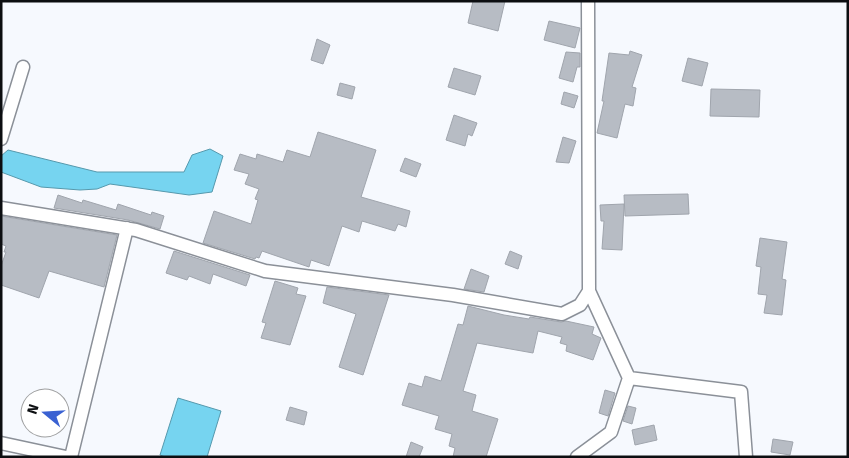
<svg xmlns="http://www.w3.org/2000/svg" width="849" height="458" viewBox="0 0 849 458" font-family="'Fira Sans',sans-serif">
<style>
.water{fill:#76d4f0;stroke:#5699ad}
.building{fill:#b7bcc4;stroke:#a0a5ad}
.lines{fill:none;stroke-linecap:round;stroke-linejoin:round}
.street-casing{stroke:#8b9098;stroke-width:15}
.street{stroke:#fff;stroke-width:12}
</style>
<rect width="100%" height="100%" fill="#f6f9fe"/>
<path class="water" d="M 210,149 L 223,156 L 212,192 L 189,195 L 110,184 L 97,189 L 80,190 L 41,187 L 1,172 L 1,156 L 8,150 L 97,172 L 184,172 L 192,155 Z
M 178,398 L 221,411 L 207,457 L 165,457 L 160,455 Z"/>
<path class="building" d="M 473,1 L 505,1 L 498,31 L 468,23 Z
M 549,21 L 580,28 L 575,48 L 544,40 Z
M 317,39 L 330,45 L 323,64 L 311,60 Z
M 630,51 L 642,55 L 632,87 L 636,88 L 633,106 L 625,104 L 617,138 L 597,133 L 604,101 L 602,101 L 609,53 L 629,55 Z
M 566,52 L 580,53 L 580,67 L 577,67 L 573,82 L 559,78 Z
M 688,58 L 708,63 L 702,86 L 682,81 Z
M 454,68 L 481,76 L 475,95 L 448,87 Z
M 340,83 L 355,87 L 352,99 L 337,95 Z
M 711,89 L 760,90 L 759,117 L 710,116 Z
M 564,92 L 578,96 L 574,108 L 561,104 Z
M 454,115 L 477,123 L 472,136 L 468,134 L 465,146 L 446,140 Z
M 318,132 L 376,150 L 361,197 L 410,211 L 406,227 L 398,224 L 395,231 L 362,221 L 359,232 L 342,226 L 329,266 L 311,260 L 309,267 L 262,251 L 259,258 L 256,257 L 255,259 L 203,243 L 214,211 L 251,224 L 258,200 L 255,199 L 259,189 L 245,184 L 249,174 L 234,170 L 240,154 L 256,159 L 257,154 L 283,162 L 287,150 L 310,157 Z
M 563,137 L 576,141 L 569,163 L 556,162 Z
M 405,158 L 421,164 L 416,177 L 400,171 Z
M 688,194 L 689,214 L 625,216 L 624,195 Z
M 58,195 L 82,203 L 83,200 L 116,210 L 118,204 L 151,215 L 152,212 L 164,216 L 160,229 L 128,220 L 54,208 Z
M 624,204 L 622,250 L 602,249 L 604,221 L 601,221 L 600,205 Z
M 1,216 L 117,235 L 104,287 L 49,271 L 39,298 L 1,285 L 1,266 L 6,252 L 4,252 L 6,246 L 1,244 Z
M 760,238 L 787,242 L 782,279 L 786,280 L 782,315 L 764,313 L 767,295 L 758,294 L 761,267 L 756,266 Z
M 174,251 L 250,275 L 246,286 L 213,274 L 210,284 L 189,276 L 187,280 L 166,273 Z
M 510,251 L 522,256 L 518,269 L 505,264 Z
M 471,269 L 489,276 L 484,292 L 464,289 Z
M 275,281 L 298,288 L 296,294 L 306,296 L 290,345 L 261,338 L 266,323 L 262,322 Z
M 327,287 L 389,295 L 363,375 L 339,367 L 356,314 L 323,303 Z
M 468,306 L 504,315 L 529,319 L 530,317 L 561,322 L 566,321 L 594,327 L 592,334 L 601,338 L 593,360 L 566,351 L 567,345 L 560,343 L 562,337 L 538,331 L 533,353 L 477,343 L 463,391 L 476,395 L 472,411 L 498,419 L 486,457 L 453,457 L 455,448 L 449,446 L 452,434 L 435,429 L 439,416 L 402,405 L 409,383 L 422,387 L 425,376 L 441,381 L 458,324 L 463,325 Z
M 605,390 L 615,393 L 608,416 L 599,413 Z
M 628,406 L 636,408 L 632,424 L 623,421 Z
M 290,407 L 307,412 L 304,425 L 286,420 Z
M 654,425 L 657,440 L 635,445 L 632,430 Z
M 773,439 L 793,442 L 790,455 L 771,452 Z
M 411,442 L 423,447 L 419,457 L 406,457 Z"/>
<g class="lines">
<defs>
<path id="street" d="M 1,139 L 23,67
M 1,208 L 136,230 L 265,271 L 453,295 L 562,314 L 580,305 L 589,291 L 588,1
M 589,291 L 629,378 L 741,392 L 746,457
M 1,443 L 66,457
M 71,457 L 127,228
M 577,457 L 611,432 L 629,378"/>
</defs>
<use href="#street" class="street-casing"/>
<use href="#street" class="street"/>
</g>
<rect width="849" height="458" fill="none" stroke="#0c0e11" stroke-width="5"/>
<g transform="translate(45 413) rotate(288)"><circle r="24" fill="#ffffff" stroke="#9e9fa0"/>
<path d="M0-4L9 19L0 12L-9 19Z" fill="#3a61d2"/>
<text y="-8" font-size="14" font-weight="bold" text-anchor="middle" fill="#0c0e11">N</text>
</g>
</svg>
